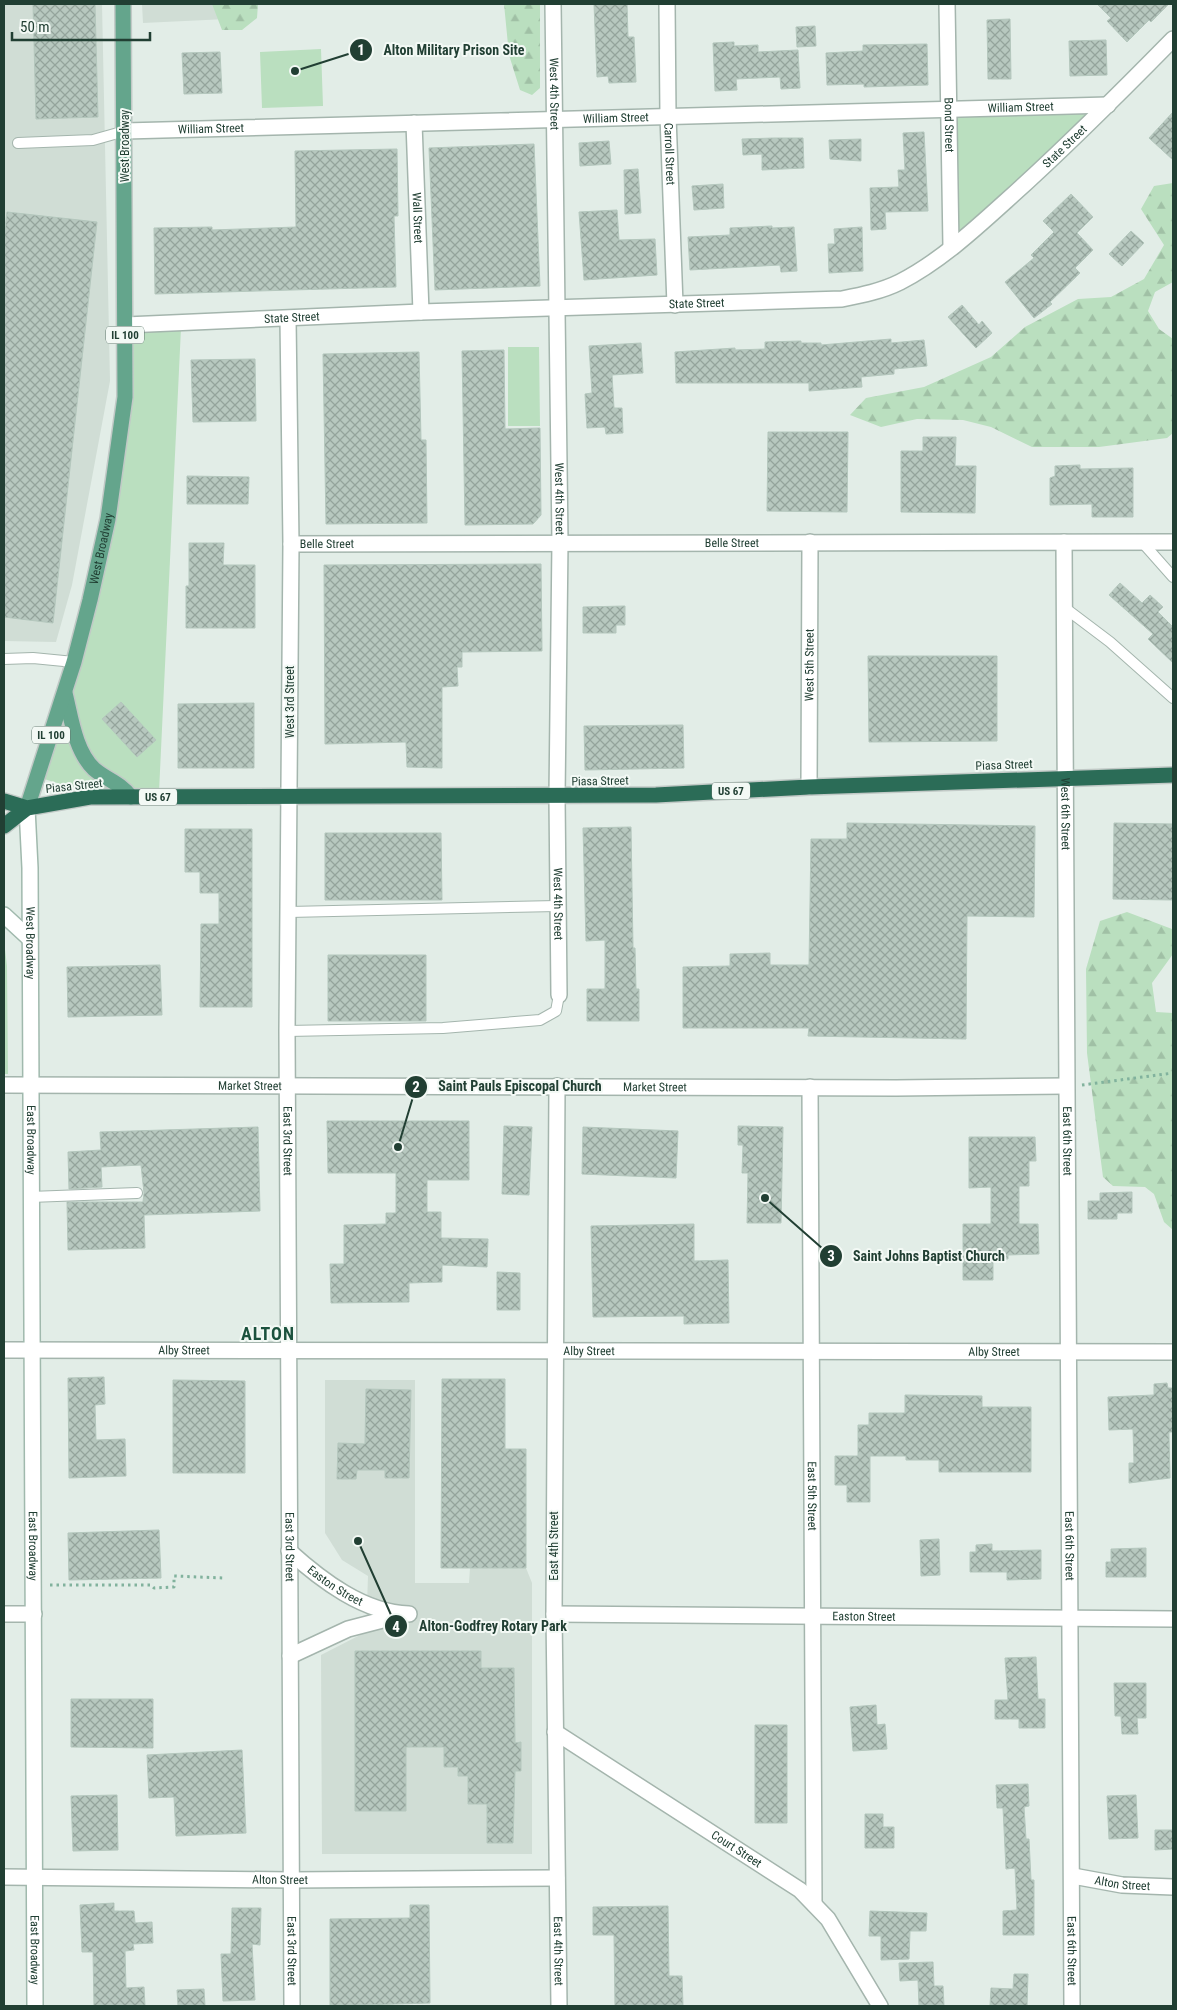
<svg xmlns="http://www.w3.org/2000/svg" width="1177" height="2010" viewBox="0 0 1177 2010" font-family="'Roboto Condensed',sans-serif">
<style>
.built{fill:#d0ddd5}
.green{fill:#badfbf}
.forest{fill:url(#forest-firs)}
.building{fill:url(#building-cross-hatch);stroke:#b4c7bd}
.lines{fill:none;stroke-linecap:round;stroke-linejoin:round}
.lane-casing{stroke:#a4b5ad;stroke-width:12}
.street-casing{stroke:#a4b5ad;stroke-width:18}
.secondary-casing{stroke:#a0b9ad;stroke-width:18}
.primary-casing{stroke:#c1c9c6;stroke-width:18}
.highway-casing{stroke:#c1c9c6;stroke-width:18}
.path{stroke:#81b29d;stroke-width:3;stroke-dasharray:2.5 4;stroke-linecap:butt}
.lane{stroke:#fff;stroke-width:10}
.street{stroke:#fff;stroke-width:15}
.secondary{stroke:#fff;stroke-width:15}
.primary{stroke:#64a58c;stroke-width:15}
.highway{stroke:#2b6c57;stroke-width:15}
.labels{text-anchor:middle;stroke-width:4;stroke-linejoin:round;paint-order:stroke}
.shield{fill:#f3f9f5;stroke:#60776d;stroke-width:1}
.shield-label{font-size:11px;font-weight:bold;fill:#213f33}
.street-label{font-size:12px;fill:#213f33;stroke:#f3f9f5}
.district-label{font-size:18px;font-weight:bold;letter-spacing:1px;fill:#1c523e;stroke:#f3f9f5}
.leader{fill:none;stroke:#213f33;stroke-width:2}
.callout-dot{fill:#213f33;stroke:#f3f9f5;stroke-width:2}
.mark-label{font-size:15px;text-anchor:middle;font-weight:bold;fill:#fff}
.callout-label{font-size:14px;text-anchor:middle;font-weight:bold;fill:#213f33;stroke:#f3f9f5;stroke-width:4;stroke-linejoin:round;paint-order:stroke}
</style>
<defs>
<pattern id="forest-firs" width="22" height="20" patternUnits="userSpaceOnUse" patternTransform="scale(1.25)"><rect width="22" height="20" fill="#badfbf"/><path d="M5 1l3.5 6h-7zM16 11l3.5 6h-7z" fill="#a0c0a5"/></pattern>
<pattern id="building-cross-hatch" width="8" height="8" patternUnits="userSpaceOnUse" patternTransform="scale(1.25)"><rect width="8" height="8" fill="#b7c8bf"/><path d="M0 0l8 8M0 8l8-8" fill="none" stroke="#94a49c"/></pattern>
</defs>
<rect width="100%" height="100%" fill="#e2ede7"/>
<path class="built" d="M 4,4 L 102,4 L 110,381 L 72,585 L 56,642 L 4,641 Z
M 142,4 L 247,4 L 248,18 L 143,23 Z
M 325,1380 L 415,1380 L 415,1583 L 469,1583 L 470,1568 L 526,1568 L 532,1583 L 532,1854 L 322,1854 L 321,1655 L 366,1632 L 368,1576 L 342,1560 L 325,1533 Z"/>
<path class="green" d="M 321,49 L 323,106 L 262,108 L 260,52 Z
M 1097,109 L 954,237 L 953,114 Z
M 181,328 L 159,792 L 84,791 L 44,779 L 84,654 L 103,572 L 133,403 L 133,330 Z
M 508,347 L 539,347 L 540,426 L 508,426 Z
M 4,941 L 7,966 L 8,1074 L 4,1074 Z"/>
<path class="forest" d="M 212,4 L 258,4 L 257,18 L 242,30 L 222,30 Z
M 504,4 L 540,4 L 540,88 L 532,95 L 520,90 L 509,55 Z
M 1173,183 L 1173,282 L 1155,292 L 1148,311 L 1159,329 L 1173,339 L 1173,433 L 1167,438 L 1099,447 L 1032,447 L 991,427 L 963,420 L 917,419 L 881,427 L 850,415 L 866,398 L 924,387 L 991,357 L 1025,327 L 1078,299 L 1111,297 L 1144,279 L 1164,245 L 1141,209 L 1154,186 Z
M 1127,912 L 1172,929 L 1173,954 L 1152,983 L 1156,1012 L 1173,1013 L 1173,1230 L 1164,1222 L 1154,1194 L 1145,1187 L 1113,1186 L 1103,1177 L 1087,1053 L 1086,969 L 1100,921 Z"/>
<path class="building" d="M 33,4 L 95,4 L 98,117 L 36,119 Z
M 594,4 L 627,4 L 628,37 L 634,37 L 636,82 L 609,83 L 608,76 L 597,77 Z
M 1097,4 L 1169,4 L 1151,22 L 1149,20 L 1127,42 L 1107,21 L 1111,18 Z
M 1010,19 L 1011,79 L 988,79 L 987,20 Z
M 815,26 L 816,46 L 797,47 L 796,27 Z
M 1106,40 L 1107,75 L 1070,76 L 1069,41 Z
M 734,42 L 734,46 L 758,45 L 758,52 L 798,50 L 800,88 L 781,89 L 780,77 L 736,79 L 737,90 L 715,91 L 713,43 Z
M 927,44 L 928,85 L 864,87 L 864,84 L 827,85 L 826,53 L 863,51 L 863,45 Z
M 220,52 L 222,93 L 184,94 L 182,53 Z
M 1173,112 L 1173,160 L 1149,138 Z
M 924,132 L 928,211 L 885,212 L 886,229 L 871,230 L 870,188 L 899,187 L 898,170 L 905,170 L 903,133 Z
M 774,138 L 803,138 L 804,168 L 762,170 L 762,154 L 743,155 L 742,139 Z
M 861,139 L 861,161 L 830,159 L 829,140 Z
M 609,141 L 611,164 L 580,166 L 579,143 Z
M 534,144 L 540,286 L 435,290 L 429,148 Z
M 397,149 L 398,216 L 394,216 L 396,287 L 155,294 L 154,228 L 212,227 L 212,230 L 296,227 L 295,151 Z
M 638,169 L 641,213 L 625,214 L 624,170 Z
M 723,184 L 724,208 L 694,210 L 692,186 Z
M 1071,194 L 1093,217 L 1077,233 L 1093,250 L 1075,268 L 1080,273 L 1050,302 L 1052,304 L 1034,318 L 1005,282 L 1034,258 L 1031,255 L 1054,232 L 1043,221 Z
M 617,210 L 619,240 L 655,239 L 657,275 L 584,280 L 579,212 Z
M 7,212 L 97,222 L 53,623 L 4,617 L 4,238 Z
M 772,226 L 772,228 L 794,227 L 797,271 L 781,272 L 780,265 L 690,270 L 688,237 L 730,235 L 730,228 Z
M 862,227 L 863,271 L 829,273 L 828,244 L 835,244 L 834,229 Z
M 1131,231 L 1144,243 L 1122,266 L 1109,254 Z
M 962,305 L 979,325 L 982,321 L 992,333 L 976,348 L 948,317 Z
M 891,339 L 891,343 L 924,340 L 927,366 L 894,369 L 894,374 L 861,377 L 862,387 L 809,391 L 809,383 L 676,383 L 675,352 L 735,348 L 735,350 L 765,349 L 765,342 L 801,341 L 801,343 L 821,343 L 821,345 Z
M 641,343 L 643,373 L 612,375 L 614,408 L 622,408 L 623,433 L 606,434 L 605,427 L 587,428 L 585,394 L 592,393 L 589,346 Z
M 504,350 L 505,429 L 540,428 L 541,515 L 533,524 L 465,525 L 462,351 Z
M 419,352 L 421,440 L 426,440 L 427,523 L 326,524 L 323,354 Z
M 255,359 L 256,421 L 193,422 L 191,360 Z
M 768,432 L 848,432 L 847,512 L 767,511 Z
M 923,437 L 956,437 L 955,466 L 976,466 L 975,513 L 901,512 L 901,451 L 923,451 Z
M 1080,465 L 1080,469 L 1133,468 L 1133,517 L 1092,517 L 1092,504 L 1050,505 L 1050,478 L 1055,476 L 1055,466 Z
M 187,476 L 249,477 L 248,504 L 187,504 Z
M 189,543 L 224,543 L 223,565 L 255,565 L 255,628 L 186,628 L 186,586 L 189,586 Z
M 541,564 L 542,651 L 462,652 L 462,667 L 457,667 L 458,686 L 442,687 L 442,768 L 407,767 L 406,742 L 325,744 L 324,565 Z
M 1120,583 L 1142,603 L 1150,595 L 1163,607 L 1158,612 L 1173,627 L 1173,663 L 1148,639 L 1153,634 L 1109,595 Z
M 625,606 L 625,625 L 616,625 L 616,633 L 583,633 L 583,607 Z
M 868,656 L 997,656 L 997,741 L 869,742 Z
M 121,702 L 156,740 L 137,757 L 102,719 Z
M 254,703 L 254,768 L 178,768 L 178,704 Z
M 683,725 L 684,768 L 585,770 L 584,726 Z
M 847,823 L 1035,826 L 1034,917 L 967,916 L 966,1039 L 808,1036 L 809,1028 L 683,1028 L 683,967 L 730,966 L 730,954 L 770,953 L 770,965 L 809,965 L 811,839 L 847,839 Z
M 1114,823 L 1173,824 L 1173,900 L 1113,899 Z
M 631,827 L 633,948 L 635,948 L 636,989 L 639,989 L 639,1021 L 587,1021 L 587,989 L 605,989 L 605,940 L 586,941 L 583,828 Z
M 185,829 L 252,829 L 252,1007 L 200,1007 L 201,924 L 219,924 L 219,893 L 200,893 L 200,872 L 185,872 Z
M 325,833 L 441,833 L 442,900 L 325,900 Z
M 328,955 L 426,955 L 426,1021 L 328,1021 Z
M 160,965 L 162,1015 L 68,1017 L 67,967 Z
M 327,1121 L 469,1121 L 469,1180 L 427,1180 L 427,1212 L 441,1212 L 441,1238 L 488,1239 L 487,1267 L 442,1265 L 442,1282 L 409,1283 L 409,1302 L 331,1303 L 330,1264 L 344,1264 L 344,1225 L 386,1224 L 386,1213 L 396,1213 L 396,1173 L 328,1173 Z
M 504,1126 L 532,1127 L 529,1195 L 502,1194 Z
M 738,1126 L 783,1127 L 781,1223 L 747,1223 L 748,1173 L 742,1173 L 743,1145 L 738,1145 Z
M 258,1127 L 260,1211 L 144,1215 L 145,1248 L 68,1250 L 67,1202 L 143,1202 L 144,1193 L 141,1165 L 101,1167 L 102,1187 L 69,1189 L 68,1152 L 101,1150 L 100,1132 Z
M 583,1127 L 678,1131 L 676,1178 L 582,1174 Z
M 969,1137 L 1035,1137 L 1036,1161 L 1029,1161 L 1029,1186 L 1019,1186 L 1019,1224 L 1038,1224 L 1039,1254 L 1008,1255 L 1008,1259 L 993,1259 L 993,1280 L 963,1280 L 963,1224 L 991,1224 L 991,1187 L 969,1188 Z
M 1132,1192 L 1132,1213 L 1117,1213 L 1117,1219 L 1088,1219 L 1088,1201 L 1100,1201 L 1100,1193 Z
M 694,1224 L 694,1261 L 728,1260 L 729,1323 L 684,1324 L 684,1316 L 593,1317 L 591,1226 Z
M 497,1272 L 520,1273 L 520,1310 L 497,1310 Z
M 104,1377 L 105,1404 L 95,1405 L 96,1440 L 125,1439 L 126,1476 L 69,1478 L 68,1378 Z
M 442,1379 L 505,1379 L 505,1449 L 526,1449 L 526,1568 L 441,1568 Z
M 173,1380 L 245,1381 L 245,1473 L 173,1473 Z
M 1167,1383 L 1168,1388 L 1173,1388 L 1173,1432 L 1169,1432 L 1169,1436 L 1170,1478 L 1129,1483 L 1129,1463 L 1134,1463 L 1133,1429 L 1109,1430 L 1108,1397 L 1154,1395 L 1154,1384 Z
M 366,1389 L 411,1390 L 409,1478 L 385,1478 L 385,1470 L 357,1470 L 356,1479 L 337,1479 L 338,1443 L 365,1444 Z
M 905,1395 L 982,1396 L 982,1407 L 1031,1407 L 1031,1472 L 939,1472 L 939,1460 L 906,1460 L 906,1456 L 870,1456 L 870,1502 L 847,1502 L 847,1485 L 835,1485 L 835,1456 L 858,1456 L 858,1425 L 869,1425 L 869,1413 L 905,1413 Z
M 159,1530 L 161,1578 L 69,1580 L 68,1533 Z
M 939,1539 L 940,1575 L 921,1576 L 920,1540 Z
M 992,1544 L 992,1551 L 1041,1550 L 1041,1579 L 1007,1580 L 1007,1572 L 970,1572 L 970,1552 L 976,1552 L 976,1545 Z
M 1146,1548 L 1146,1577 L 1106,1577 L 1106,1562 L 1111,1562 L 1111,1549 Z
M 355,1651 L 481,1651 L 481,1668 L 514,1668 L 515,1743 L 521,1742 L 521,1771 L 515,1771 L 513,1843 L 487,1843 L 487,1804 L 468,1804 L 468,1776 L 458,1776 L 458,1767 L 444,1767 L 444,1747 L 406,1747 L 406,1811 L 355,1811 Z
M 1036,1657 L 1038,1699 L 1045,1699 L 1045,1728 L 1019,1728 L 1019,1719 L 995,1719 L 995,1700 L 1008,1700 L 1005,1658 Z
M 1114,1683 L 1146,1683 L 1146,1718 L 1137,1718 L 1138,1734 L 1122,1734 L 1121,1716 L 1115,1716 Z
M 71,1699 L 153,1699 L 153,1748 L 71,1747 Z
M 876,1705 L 877,1725 L 885,1724 L 887,1749 L 853,1751 L 850,1707 Z
M 755,1725 L 787,1725 L 787,1823 L 755,1823 Z
M 242,1750 L 246,1833 L 176,1836 L 174,1797 L 149,1798 L 147,1755 Z
M 1028,1784 L 1029,1806 L 1024,1807 L 1026,1839 L 1029,1839 L 1031,1880 L 1034,1880 L 1034,1935 L 1003,1935 L 1003,1911 L 1017,1910 L 1015,1868 L 1006,1869 L 1003,1808 L 997,1808 L 996,1785 Z
M 117,1795 L 118,1850 L 73,1851 L 71,1796 Z
M 1136,1795 L 1138,1838 L 1109,1839 L 1107,1796 Z
M 865,1814 L 883,1814 L 883,1827 L 894,1827 L 894,1848 L 865,1848 Z
M 1155,1830 L 1173,1830 L 1173,1849 L 1155,1850 Z
M 114,1903 L 114,1911 L 134,1911 L 135,1923 L 152,1922 L 153,1943 L 133,1944 L 134,1950 L 125,1951 L 126,1988 L 144,1987 L 145,2006 L 94,2006 L 93,1952 L 82,1952 L 80,1905 Z
M 410,1905 L 429,1905 L 430,2003 L 330,2006 L 330,1919 L 410,1918 Z
M 668,1906 L 669,1976 L 682,1976 L 683,2006 L 615,2006 L 614,1935 L 593,1935 L 593,1907 Z
M 232,1908 L 261,1908 L 260,1945 L 252,1944 L 255,2000 L 223,2001 L 221,1954 L 231,1954 Z
M 870,1911 L 927,1913 L 926,1931 L 910,1931 L 909,1959 L 881,1960 L 881,1936 L 869,1936 Z
M 933,1962 L 934,1986 L 943,1986 L 944,2006 L 919,2006 L 918,1980 L 900,1981 L 899,1963 Z
M 1014,1974 L 1028,1974 L 1027,2006 L 990,2006 L 991,1988 L 1013,1989 Z
M 204,1989 L 205,2006 L 178,2006 L 177,1990 Z"/>
<g class="lines">
<defs>
<path id="lane" d="M 18,143 L 93,140 L 125,131
M 1142,542 L 1173,577
M 1065,608 L 1110,642 L 1173,698
M 4,659 L 33,658 L 74,662
M 289,912 L 557,906
M 287,1031 L 443,1028 L 540,1020 L 556,1011 L 559,995
M 30,1197 L 137,1193"/>
<g id="street">
<path id="s1" d="M 553,4 L 560,542 L 557,797 L 559,995"/>
<path id="s2" d="M 667,4 L 668,116 L 675,305"/>
<path id="s3" d="M 947,4 L 951,247"/>
<path id="s4" d="M 414,123 L 421,312"/>
<path id="s5" d="M 125,131 L 1108,105"/>
<path id="s6" d="M 288,319 L 291,544 L 287,1031 L 292,2006"/>
<path id="s7" d="M 126,325 L 421,312 L 842,299 C 862,295 882,291 900,282 C 939,262 974,230 1006,201 C 1064,149 1119,94 1173,39"/>
<path id="s8" d="M 1064,542 L 1072,2006"/>
<path id="s9" d="M 291,544 L 1173,542"/>
<path id="s10" d="M 809,787 L 810,542"/>
<path id="s11" d="M 4,1085 L 896,1088 L 1066,1086"/>
<path id="s12" d="M 557,1086 L 554,1614 L 559,2006"/>
<path id="s13" d="M 810,1087 L 814,1904"/>
<path id="s14" d="M 4,1350 L 1173,1352"/>
<path id="s15" d="M 289,1551 C 321,1580 364,1613 409,1614"/>
<path d="M 4,1614 L 34,1614"/>
<path id="s16" d="M 554,1614 L 1173,1619"/>
<path d="M 290,1656 L 348,1629 L 398,1616"/>
<path id="s17" d="M 555,1732 L 800,1890 L 828,1919 L 880,2006"/>
<path id="s18" d="M 1073,1876 L 1122,1885 L 1173,1887"/>
<path id="s19" d="M 4,1877 L 291,1880 L 557,1878"/>
</g>
<g id="secondary">
<path id="s20" d="M 27,808 L 30,868 L 35,2006"/>
<path d="M 4,915 L 30,939"/>
</g>
<g id="primary">
<path d="M 65,693 C 71,717 75,751 94,769 C 108,781 118,781 131,797"/>
<path id="s21" d="M 27,808 L 74,662 L 90,600 L 108,519 L 125,397 L 123,4"/>
</g>
<path id="highway" d="M 4,801 L 27,808 L 90,797 L 656,795 L 809,787 L 1173,775
M 4,826 L 27,808"/>
</defs>
<use href="#lane" class="lane-casing"/>
<use href="#street" class="street-casing"/>
<use href="#secondary" class="secondary-casing"/>
<use href="#primary" class="primary-casing"/>
<use href="#highway" class="highway-casing"/>
<path class="path" d="M 1082,1085 L 1173,1073
M 50,1585 L 151,1585 L 154,1588 L 174,1587 L 174,1576 L 224,1578"/>
<use href="#lane" class="lane"/>
<use href="#street" class="street"/>
<use href="#secondary" class="secondary"/>
<use href="#primary" class="primary"/>
<use href="#highway" class="highway"/>
</g>
<g class="labels">
<g class="shield">
<rect x="106" y="326.5" width="38" height="17" rx="4"/>
<rect x="32" y="726.5" width="38" height="17" rx="4"/>
<rect x="712" y="782.5" width="38" height="17" rx="4"/>
<rect x="139" y="788.5" width="38" height="17" rx="4"/>
</g>
<g class="shield-label">
<text x="125" y="339">IL 100</text>
<text x="51" y="739">IL 100</text>
<text x="731" y="795">US 67</text>
<text x="158" y="801">US 67</text>
</g>
<g class="street-label">
<text dy="4" stroke="none"><textPath href="#s1" startOffset="90">West 4th Street</textPath></text>
<text dy="4" stroke="none"><textPath href="#s5" startOffset="896">William Street</textPath></text>
<text dy="4" stroke="none"><textPath href="#s5" startOffset="491">William Street</textPath></text>
<text dy="4" stroke="none"><textPath href="#s3" startOffset="121">Bond Street</textPath></text>
<text dy="4" stroke="none"><textPath href="#s5" startOffset="86">William Street</textPath></text>
<text transform="translate(125 146) rotate(-90)" y="4">West Broadway</text>
<text dy="4" stroke="none"><textPath href="#s7" startOffset="991">State Street</textPath></text>
<text dy="4" stroke="none"><textPath href="#s2" startOffset="150">Carroll Street</textPath></text>
<text dy="4" stroke="none"><textPath href="#s4" startOffset="95">Wall Street</textPath></text>
<text dy="4" stroke="none"><textPath href="#s7" startOffset="571">State Street</textPath></text>
<text dy="4" stroke="none"><textPath href="#s7" startOffset="166">State Street</textPath></text>
<text dy="4" stroke="none"><textPath href="#s1" startOffset="495">West 4th Street</textPath></text>
<text dy="4" stroke="none"><textPath href="#s9" startOffset="441">Belle Street</textPath></text>
<text dy="4" stroke="none"><textPath href="#s9" startOffset="36">Belle Street</textPath></text>
<text dy="4" stroke="none"><textPath href="#s21" startOffset="270">West Broadway</textPath></text>
<text dy="4" stroke="none"><textPath href="#s10" startOffset="122">West 5th Street</textPath></text>
<text transform="translate(290 702) rotate(-90)" y="4">West 3rd Street</text>
<text transform="translate(1004 765) rotate(-2)" y="4">Piasa Street</text>
<text transform="translate(600 781) rotate(-1)" y="4">Piasa Street</text>
<text transform="translate(74 786) rotate(-6)" y="4">Piasa Street</text>
<text dy="4" stroke="none"><textPath href="#s8" startOffset="272">West 6th Street</textPath></text>
<text dy="4" stroke="none"><textPath href="#s1" startOffset="900">West 4th Street</textPath></text>
<text dy="4" stroke="none"><textPath href="#s20" startOffset="135">West Broadway</textPath></text>
<text dy="4" stroke="none"><textPath href="#s11" startOffset="246">Market Street</textPath></text>
<text dy="4" stroke="none"><textPath href="#s11" startOffset="651">Market Street</textPath></text>
<text dy="4" stroke="none"><textPath href="#s20" startOffset="332">East Broadway</textPath></text>
<text dy="4" stroke="none"><textPath href="#s6" startOffset="822">East 3rd Street</textPath></text>
<text dy="4" stroke="none"><textPath href="#s8" startOffset="599">East 6th Street</textPath></text>
<text dy="4" stroke="none"><textPath href="#s14" startOffset="180">Alby Street</textPath></text>
<text dy="4" stroke="none"><textPath href="#s14" startOffset="585">Alby Street</textPath></text>
<text dy="4" stroke="none"><textPath href="#s14" startOffset="990">Alby Street</textPath></text>
<text dy="4" stroke="none"><textPath href="#s13" startOffset="409">East 5th Street</textPath></text>
<text dy="4" stroke="none"><textPath href="#s20" startOffset="738">East Broadway</textPath></text>
<text dy="4" stroke="none"><textPath href="#s6" startOffset="1228">East 3rd Street</textPath></text>
<text transform="translate(554 1546) rotate(-90)" y="4">East 4th Street</text>
<text dy="4" stroke="none"><textPath href="#s8" startOffset="1004">East 6th Street</textPath></text>
<text dy="4" stroke="none"><textPath href="#s15" startOffset="58">Easton Street</textPath></text>
<text dy="4" stroke="none"><textPath href="#s16" startOffset="310">Easton Street</textPath></text>
<text dy="4" stroke="none"><textPath href="#s17" startOffset="216">Court Street</textPath></text>
<text dy="4" stroke="none"><textPath href="#s19" startOffset="276">Alton Street</textPath></text>
<text dy="4" stroke="none"><textPath href="#s18" startOffset="50">Alton Street</textPath></text>
<text dy="4" stroke="none"><textPath href="#s20" startOffset="1142">East Broadway</textPath></text>
<text dy="4" stroke="none"><textPath href="#s6" startOffset="1632">East 3rd Street</textPath></text>
<text dy="4" stroke="none"><textPath href="#s12" startOffset="865">East 4th Street</textPath></text>
<text dy="4" stroke="none"><textPath href="#s8" startOffset="1409">East 6th Street</textPath></text>
</g>
<g class="district-label">
<text x="268" y="1340">ALTON</text>
</g>
</g>
<path class="leader" d="M295 71L361 50M398 1147L416 1087M765 1198L831 1256M358 1541L396 1626"/>
<g class="callout-dot">
<circle cx="295" cy="71" r="5"/>
<circle cx="398" cy="1147" r="5"/>
<circle cx="765" cy="1198" r="5"/>
<circle cx="358" cy="1541" r="5"/>
<circle cx="361" cy="50" r="12"/>
<circle cx="416" cy="1087" r="12"/>
<circle cx="831" cy="1256" r="12"/>
<circle cx="396" cy="1626" r="12"/>
</g>
<g class="mark-label">
<text x="361" y="55">1</text>
<text x="416" y="1092">2</text>
<text x="831" y="1261">3</text>
<text x="396" y="1632">4</text>
</g>
<g class="callout-label">
<text x="454" y="55">Alton Military Prison Site</text>
<text x="520" y="1091">Saint Pauls Episcopal Church</text>
<text x="929" y="1261">Saint Johns Baptist Church</text>
<text x="493" y="1631">Alton-Godfrey Rotary Park</text>
</g>
<rect width="1177" height="2010" fill="none" stroke="#213f33" stroke-width="10"/>
<path d="M12 32v8h138v-8" fill="none" stroke="#213f33" stroke-width="2.5"/>
<text x="20" y="32" font-size="15" fill="#213f33" stroke="#f3f9f5" stroke-width="4" paint-order="stroke">50 m</text>
</svg>
